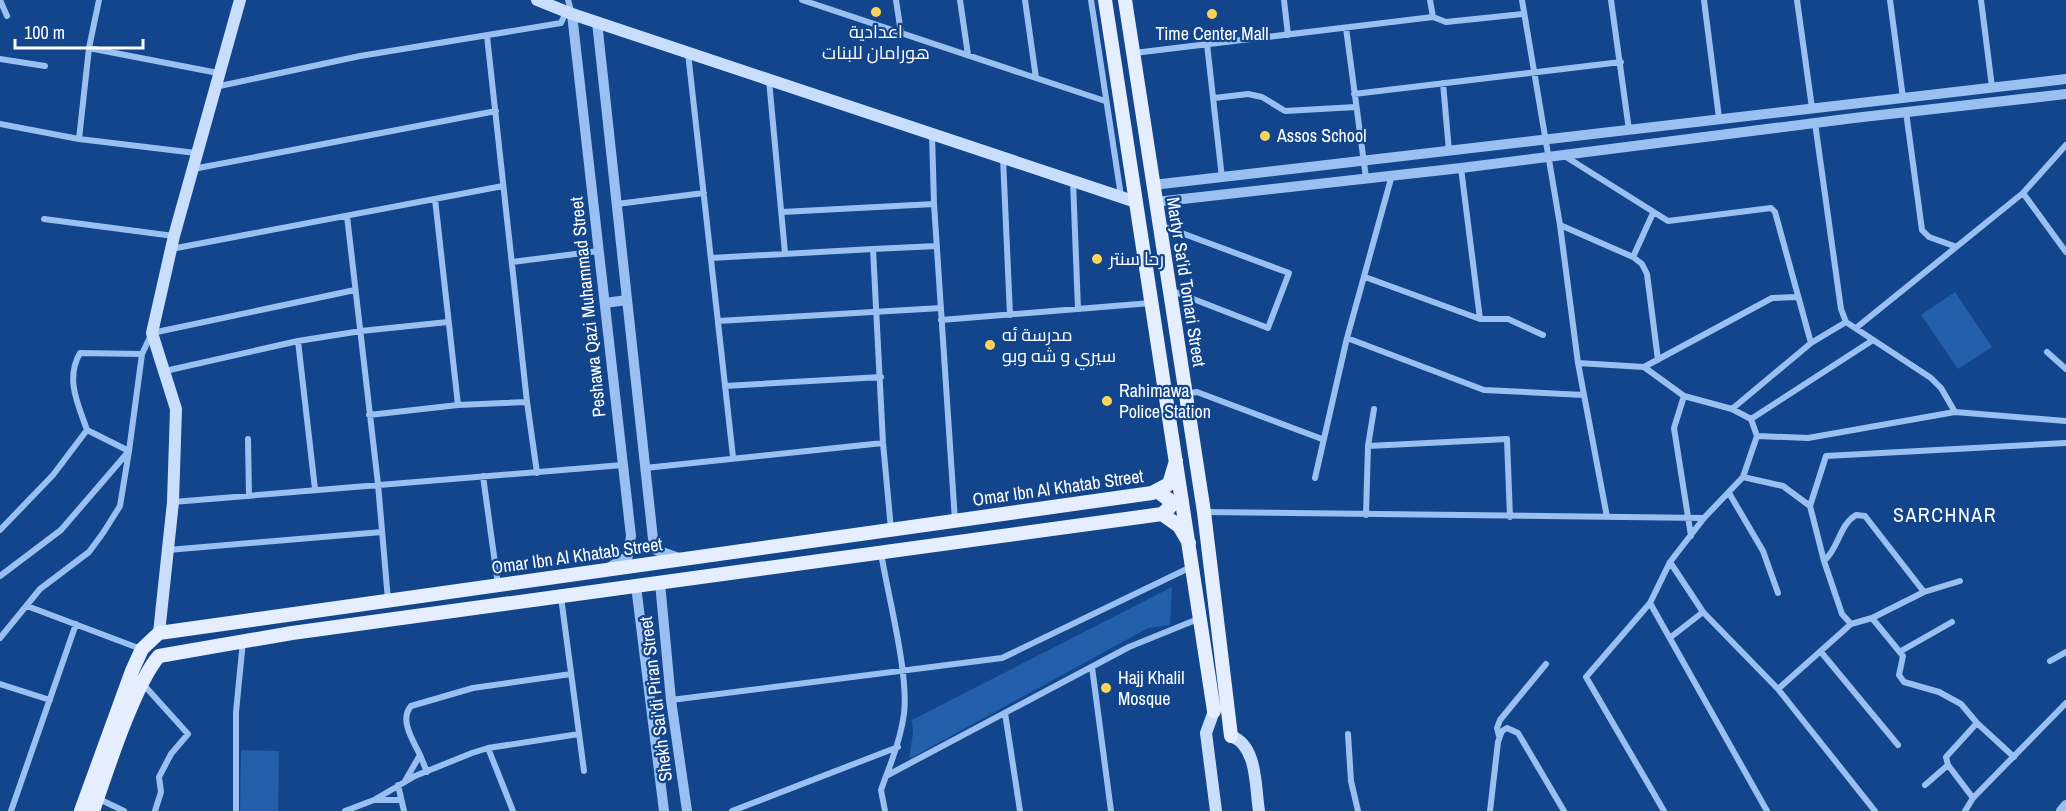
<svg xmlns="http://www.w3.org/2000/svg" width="2066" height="811" viewBox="0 0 2066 811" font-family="'Archivo Narrow',Cairo,sans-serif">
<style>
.green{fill:#245fab}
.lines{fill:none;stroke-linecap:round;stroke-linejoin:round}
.minor{stroke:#9ac0f1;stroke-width:6}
.tertiary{stroke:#9ac0f1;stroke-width:10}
.secondary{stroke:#c9defc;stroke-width:12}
.primary{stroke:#e4eeff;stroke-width:14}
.poi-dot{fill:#ffd25a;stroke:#12458c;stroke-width:2}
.labels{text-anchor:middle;stroke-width:4.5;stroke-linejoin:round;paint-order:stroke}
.poi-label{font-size:18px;fill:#fff;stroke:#12458c;text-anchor:start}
.street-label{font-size:18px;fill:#fff;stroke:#12458c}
.neighbourhood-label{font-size:20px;letter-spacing:1.5px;fill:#fff;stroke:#12458c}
</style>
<rect width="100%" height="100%" fill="#12458c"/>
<path class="green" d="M 1955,292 L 1992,347 L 1958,369 L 1921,315 Z
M 1172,587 L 1170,625 L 1148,628 L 909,759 L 913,733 L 912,720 Z
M 241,750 L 279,751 L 278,811 L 240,811 Z"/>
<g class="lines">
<path class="minor" d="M 0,0 L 7,16
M 568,0 L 572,14
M 802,0 L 1105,101
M 896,0 L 901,33
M 960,0 L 968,55
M 1025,0 L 1036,78
M 1091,0 L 1121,196
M 1284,0 L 1288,35
M 1430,0 L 1433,17 L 1446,22 L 1523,14
M 1522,0 L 1560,225 L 1578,363 L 1607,517
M 1611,0 L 1629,130
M 1704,0 L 1719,118
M 1797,0 L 1812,108
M 1890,0 L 1903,98
M 1981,0 L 1992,87
M 1346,28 L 1366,178
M 487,36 L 527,402 L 537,473
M 1207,44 L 1222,178
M 89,48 L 218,73
M 688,53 L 733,457
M 1134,53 L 1433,17
M 0,59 L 45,66
M 769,80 L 785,253
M 1443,83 L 1449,151
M 215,87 L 360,56 L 561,23 L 566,12
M 1354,94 L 1621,62
M 1214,98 L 1248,94 L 1262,97 L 1285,111 L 1356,107
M 1906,112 L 1922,230 L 1929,237 L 1954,246
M 1815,123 L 1841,309 L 1846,322 L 1931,378 L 1941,388 L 1955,412
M 0,124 L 79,139 L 196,153
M 932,134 L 934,204 L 955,521
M 79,139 L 89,48 L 99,0
M 1563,155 L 1668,221 L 1771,208 L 1775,212 L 1811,343
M 1003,158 L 1010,315
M 1461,168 L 1480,319
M 193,169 L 496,111
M 1073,181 L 1078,309
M 2023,193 L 2066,252
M 435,199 L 458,405
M 617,204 L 704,193
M 782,212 L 934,204
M 347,216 L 378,484 L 388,600
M 44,219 L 174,236
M 1160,225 L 1289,273 L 1268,328 L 1170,290
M 1560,225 L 1633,257 L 1642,264 L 1647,274 L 1658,360
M 171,249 L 503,186
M 873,249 L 937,246
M 1633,257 L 1653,213
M 711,258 L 873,249 L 883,443 L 891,529
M 512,262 L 599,251
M 1365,277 L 1480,319 L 1508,319 L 1543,335
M 941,320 L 1151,303
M 718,321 L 941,308
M 1856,328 L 2023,193 L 2066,145
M 1347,338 L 1484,390 L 1584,395
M 298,341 L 315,489
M 2047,352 L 2066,369
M 1578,363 L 1644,367 L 1772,298 L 1796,297
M 1644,367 L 1684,396 L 1732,409 L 1751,419 L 1757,436 L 1743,477 L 1704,518 L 1670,562 L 1650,603 L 1586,677 L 1664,811
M 165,371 L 298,341 L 361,331 L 448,322
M 725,386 L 881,377
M 1186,394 L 1197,392 L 1322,439
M 1684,396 L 1674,428 L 1691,536
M 1732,409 L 1811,343 L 1846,322
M 369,415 L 458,405 L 527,402
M 1751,419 L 1873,340
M 1757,436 L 1808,438 L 1955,412 L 2066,421
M 248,439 L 249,496
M 1368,446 L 1507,439 L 1510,517
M 645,468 L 883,443
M 483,476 L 498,585
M 1743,477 L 1783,486 L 1810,506 L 1824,561 L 1842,614 L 1851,624
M 1315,478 L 1347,338 L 1392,175
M 1729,493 L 1763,551 L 1778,593
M 173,502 L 623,465
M 1810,506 L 1826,456 L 2066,443
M 1204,512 L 1704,518
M 1366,515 L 1368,446 L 1374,409
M 0,530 L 53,475 L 87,430
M 168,550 L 382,532
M 881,553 C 888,596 909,674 904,714 C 901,736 894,756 886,776
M 1824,561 C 1839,548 1839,525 1856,515 L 1865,516 L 1924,592
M 1670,562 L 1703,612 L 1778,689 L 1875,811
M 0,576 L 61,530 L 129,451 L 142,354 L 152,333 L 355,290
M 561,597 L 584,771
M 1650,603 L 1767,811
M 27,606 L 141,649
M 1872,618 L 1903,656 L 1899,675 L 1904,682 L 1939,692 L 1961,704 L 1977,723 L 2014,757
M 1671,637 L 1703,612
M 0,638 L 40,589 L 89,552 L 103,533 L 120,506 L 129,451 L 87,430 C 78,404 65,379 80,353 L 142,354
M 1901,651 L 1952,622
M 1821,652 L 1898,745
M 2050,661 L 2066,652
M 1092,667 L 1111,811
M 0,684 L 50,700
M 143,684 L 188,734 L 171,754 L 159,777 L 161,792 L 155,811
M 1778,689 L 1851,624 L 1872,618 L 1924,592 L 1960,581
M 671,700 L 1002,658 L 1191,567
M 1005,713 L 1020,811
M 1348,734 L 1351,781 L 1358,811
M 1499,736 L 1497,728 L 1500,720 L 1546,664
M 488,748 L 513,811
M 420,755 L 427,772
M 405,781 L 420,755 C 413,740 399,720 411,706 L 473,688 L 571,674
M 398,785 L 404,811
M 1925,785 L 1948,765
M 97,798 L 124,811
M 1973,798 L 1948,765 L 1946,757 L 1977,723
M 375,800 L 401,800
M 11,811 L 76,624
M 236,811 L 236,712 L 243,641
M 345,811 L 374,800 L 415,776 L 472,753 L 488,748 L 579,734
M 732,811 L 898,747
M 885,811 L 881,790 L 886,776 L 1129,647 L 1198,619
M 1490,811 L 1498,742 L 1502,731 L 1507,728 L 1518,733 L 1564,811
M 1965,811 L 1973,798 L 2066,703"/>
<path class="tertiary" d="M 572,14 L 631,536 L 628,556 L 610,567
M 597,22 L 653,539 L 656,550 L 679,558
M 1153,185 L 2066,79
M 1156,202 L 1461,168 L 1854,118 L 2066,94
M 605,303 L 627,300
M 660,583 L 671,700 L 687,811
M 636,586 L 664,811
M 2061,811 L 2066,805"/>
<path class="secondary" d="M 537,0 L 572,14 L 1136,202
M 159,633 L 173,502 L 176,409 L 152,333 L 174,236 L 240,0
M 1214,711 L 1206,733 L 1216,811
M 1231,736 C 1258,746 1255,787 1259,811"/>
<path class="primary" d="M 1105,0 L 1214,711
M 1125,0 L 1204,512 L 1231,736
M 1157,491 L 1168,499 L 1170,507 L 1162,514
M 81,811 L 132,671 L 142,649 L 159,633 L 1152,493 L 1169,484 L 1176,461
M 93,811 C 106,773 135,683 159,656 L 292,633 L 1162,514 L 1179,526 L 1189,543"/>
</g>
<g class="poi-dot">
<circle cx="876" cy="12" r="6"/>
<circle cx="1212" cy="14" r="6"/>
<circle cx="1265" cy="136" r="6"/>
<circle cx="1097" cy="259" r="6"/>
<circle cx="990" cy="345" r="6"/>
<circle cx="1107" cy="401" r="6"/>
<circle cx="1106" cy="688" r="6"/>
</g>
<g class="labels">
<g class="poi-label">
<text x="876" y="38" text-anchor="middle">اعدادية<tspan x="876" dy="21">هورامان للبنات</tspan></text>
<text x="1212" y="40" text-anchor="middle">Time Center Mall</text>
<text x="1277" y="142">Assos School</text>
<text x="1109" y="265">رحا سنتر</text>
<text x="1002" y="341">مدرسة ئه<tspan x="1002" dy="21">سيري و شه وبو</tspan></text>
<text x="1119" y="397">Rahimawa<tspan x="1119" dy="21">Police Station</tspan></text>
<text x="1118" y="684">Hajj Khalil<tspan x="1118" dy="21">Mosque</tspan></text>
</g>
<g class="street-label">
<text transform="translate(1186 282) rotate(81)" y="6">Martyr Sa'id Tomari Street</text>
<text transform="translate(588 307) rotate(-96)" y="6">Peshawa Qazi Muhammad Street</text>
<text transform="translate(1058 488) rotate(-8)" y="6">Omar Ibn Al Khatab Street</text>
<text transform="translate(577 556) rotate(-8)" y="6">Omar Ibn Al Khatab Street</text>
<text transform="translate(656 699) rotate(-97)" y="6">Shekh Sai'di Piran Street</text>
</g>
<g class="neighbourhood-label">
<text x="1945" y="522">SARCHNAR</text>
</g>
</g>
<path d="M15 39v9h128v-9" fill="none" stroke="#ffffff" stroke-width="3"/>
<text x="24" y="39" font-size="18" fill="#ffffff" stroke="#12458c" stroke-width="4.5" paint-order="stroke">100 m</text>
</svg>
